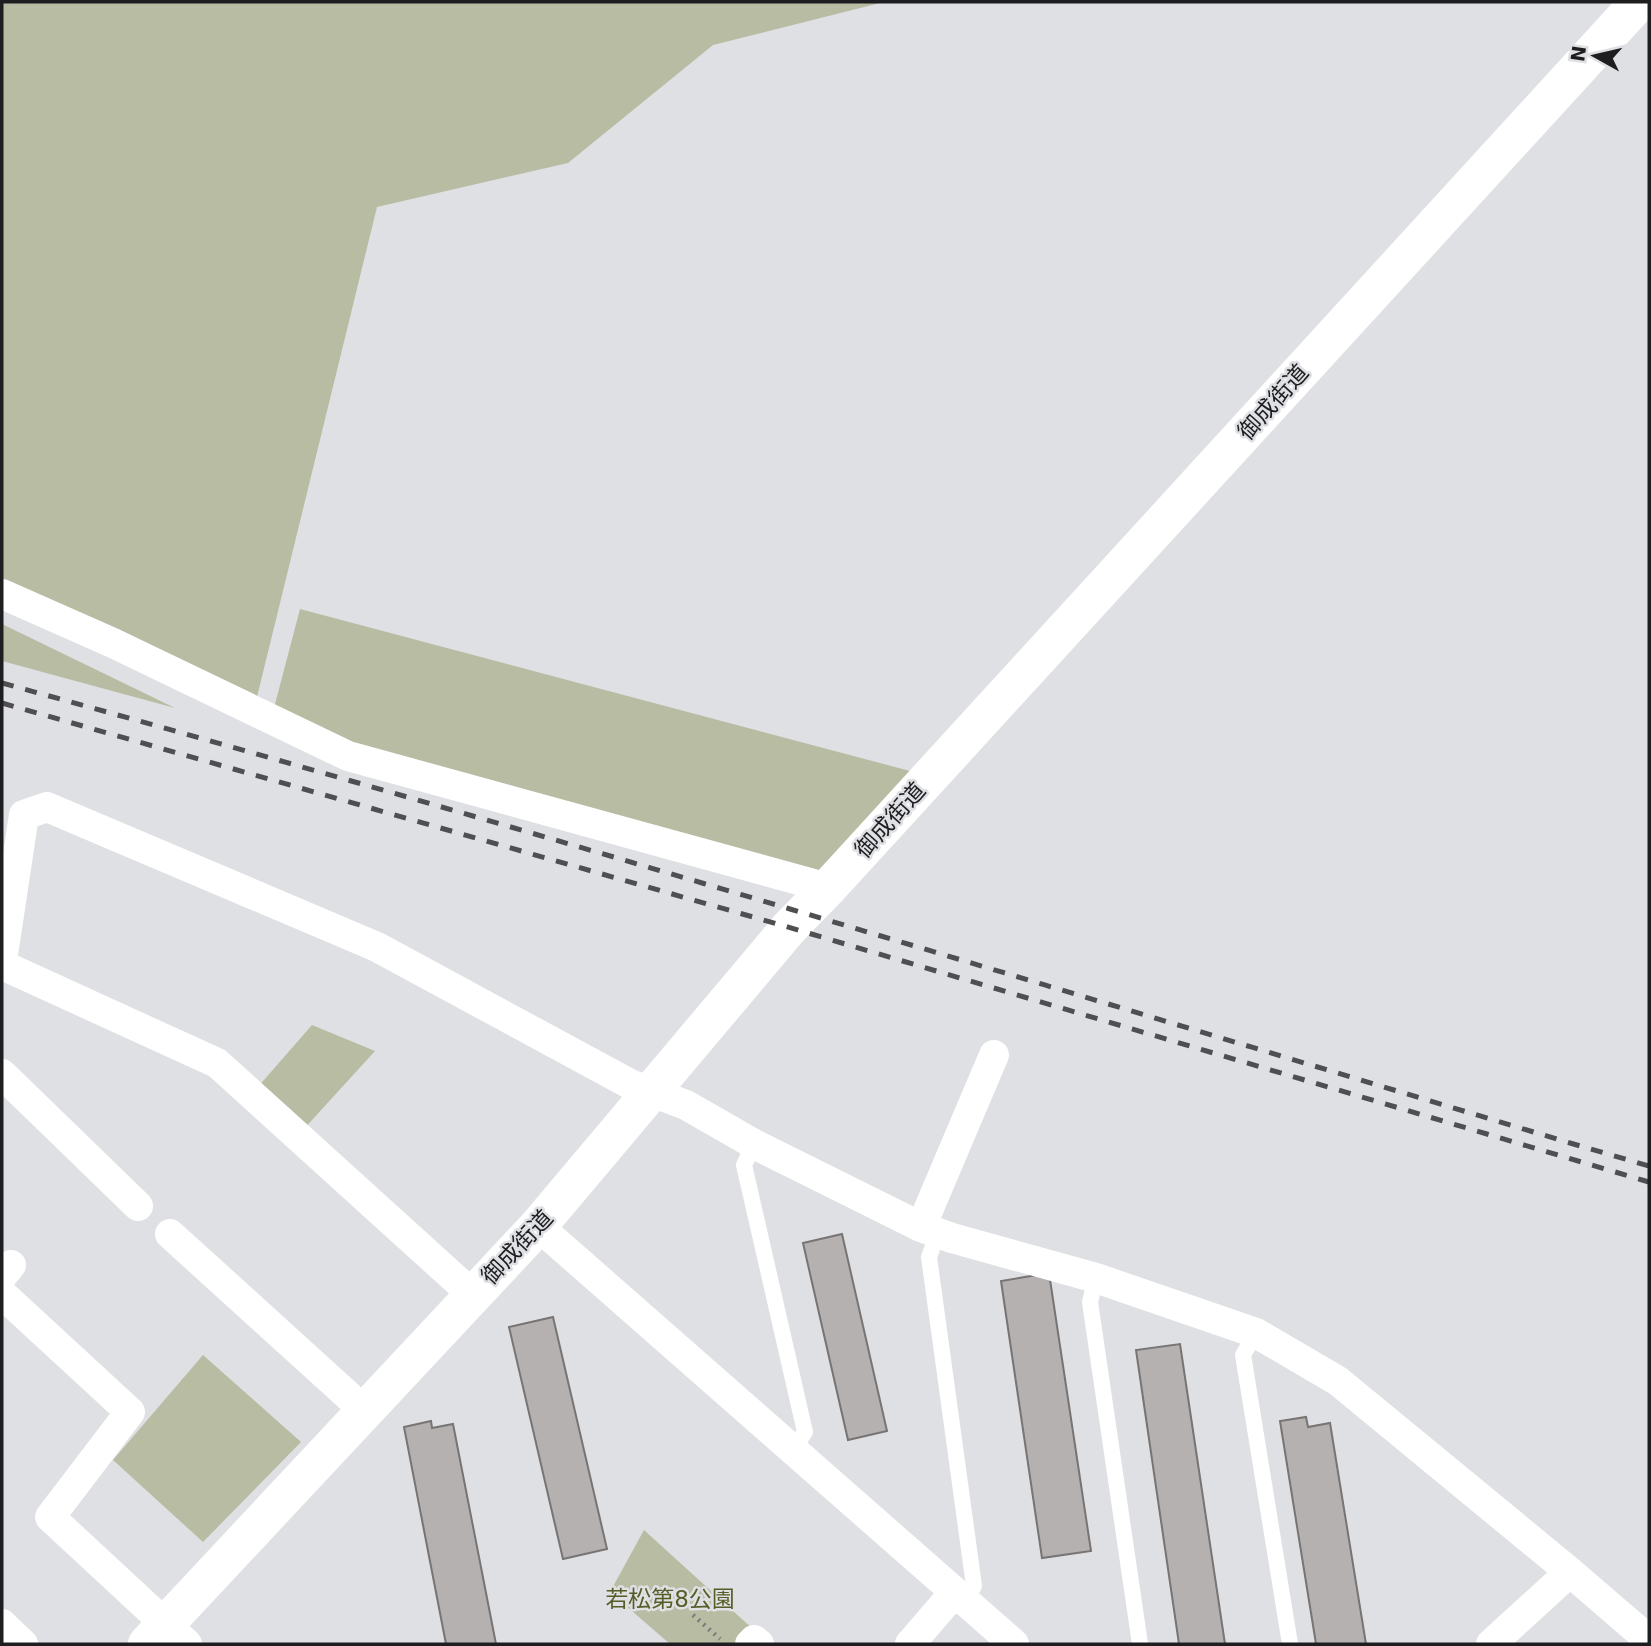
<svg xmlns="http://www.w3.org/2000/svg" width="1651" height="1646" viewBox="0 0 1651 1646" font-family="'DejaVu Sans','Noto Sans JP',sans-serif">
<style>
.green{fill:#b7bca3}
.building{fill:#b5b1b0;stroke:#777473;stroke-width:2}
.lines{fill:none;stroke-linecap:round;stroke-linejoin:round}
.path{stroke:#7a7b7e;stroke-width:4.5;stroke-dasharray:2 5;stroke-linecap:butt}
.lane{stroke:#fff;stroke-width:16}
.street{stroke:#fff;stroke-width:30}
.secondary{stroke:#fff;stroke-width:38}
.rail{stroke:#4f4f52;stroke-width:5;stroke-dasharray:12 12;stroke-linecap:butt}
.labels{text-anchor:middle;stroke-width:5;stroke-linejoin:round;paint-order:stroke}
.street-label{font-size:23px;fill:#1e1e20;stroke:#dfe0e4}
.park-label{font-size:23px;fill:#565d26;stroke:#dfe0e4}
</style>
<rect width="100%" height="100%" fill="#dfe0e4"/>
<path class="green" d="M 2,2 L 884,2 L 713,45 L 568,163 L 377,207 L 257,697 L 2,581 Z
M 300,609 L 910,771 L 819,878 L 357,750 L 274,708 Z
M 2,624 L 175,708 L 2,661 Z
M 312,1025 L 375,1051 L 302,1131 L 257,1088 Z
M 203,1355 L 301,1442 L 203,1542 L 113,1460 Z
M 644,1530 L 754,1630 L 742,1644 L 670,1644 L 610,1592 Z"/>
<path class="building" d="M 842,1234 L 887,1431 L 848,1440 L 803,1243 Z
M 1049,1273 L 1091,1551 L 1042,1558 L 1001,1281 Z
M 553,1317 L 607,1549 L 563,1559 L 509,1327 Z
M 1180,1344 L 1225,1644 L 1179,1644 L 1136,1350 Z
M 1306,1417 L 1308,1427 L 1330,1423 L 1366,1644 L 1316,1644 L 1280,1421 Z
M 431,1421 L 432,1428 L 453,1424 L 496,1644 L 446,1644 L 404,1427 Z"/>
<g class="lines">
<path class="path" d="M 693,1615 L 720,1639"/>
<path class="lane" d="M 754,1144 L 744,1165 L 805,1432 L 792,1451
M 938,1233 L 929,1257 L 974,1586 L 964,1600
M 1096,1278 L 1090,1302 L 1140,1644
M 1256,1333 L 1243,1355 L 1290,1644"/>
<path class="street" d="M 2,594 L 113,643 L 348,756 L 828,888
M 2,961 L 24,815 L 47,807 L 377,947 L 630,1084 L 686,1105 L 754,1144 L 921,1227 L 952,1238 L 1096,1278 L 1256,1333 L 1338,1381 L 1570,1572 L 1649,1640
M 2,965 L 217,1063 L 473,1295
M 2,1074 L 138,1206
M 538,1226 L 1014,1644
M 921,1227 L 994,1055
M 170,1234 L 365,1411
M 2,1276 L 11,1265
M 2,1294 L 130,1412 L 50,1517 L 187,1644
M 2,1624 L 23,1644
M 750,1644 L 754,1640 L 759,1644
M 910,1644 L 954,1593
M 1491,1644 L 1570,1572"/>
<path class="secondary" d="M 147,1644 L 538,1226 L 789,928 L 828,888 L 1639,2"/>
<path class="rail" d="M 2,683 C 527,827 1048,986 1570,1143 L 1649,1166
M 2,703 L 781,925 L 1649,1182"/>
</g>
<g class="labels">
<g class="street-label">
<text transform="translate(1273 402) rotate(-48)" y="8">御成街道</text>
<text transform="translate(890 820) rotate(-48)" y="8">御成街道</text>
<text transform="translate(517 1247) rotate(-47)" y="8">御成街道</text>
</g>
<g class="park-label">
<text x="670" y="1607">若松第8公園</text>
</g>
</g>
<rect width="1651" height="1646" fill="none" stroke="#1e1e20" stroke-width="7"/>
<g transform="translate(1595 56) rotate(278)" stroke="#dfe0e4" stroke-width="5" paint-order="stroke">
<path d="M0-5L12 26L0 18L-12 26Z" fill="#1e1e20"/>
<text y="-10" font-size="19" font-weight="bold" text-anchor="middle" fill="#1e1e20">N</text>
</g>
</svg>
